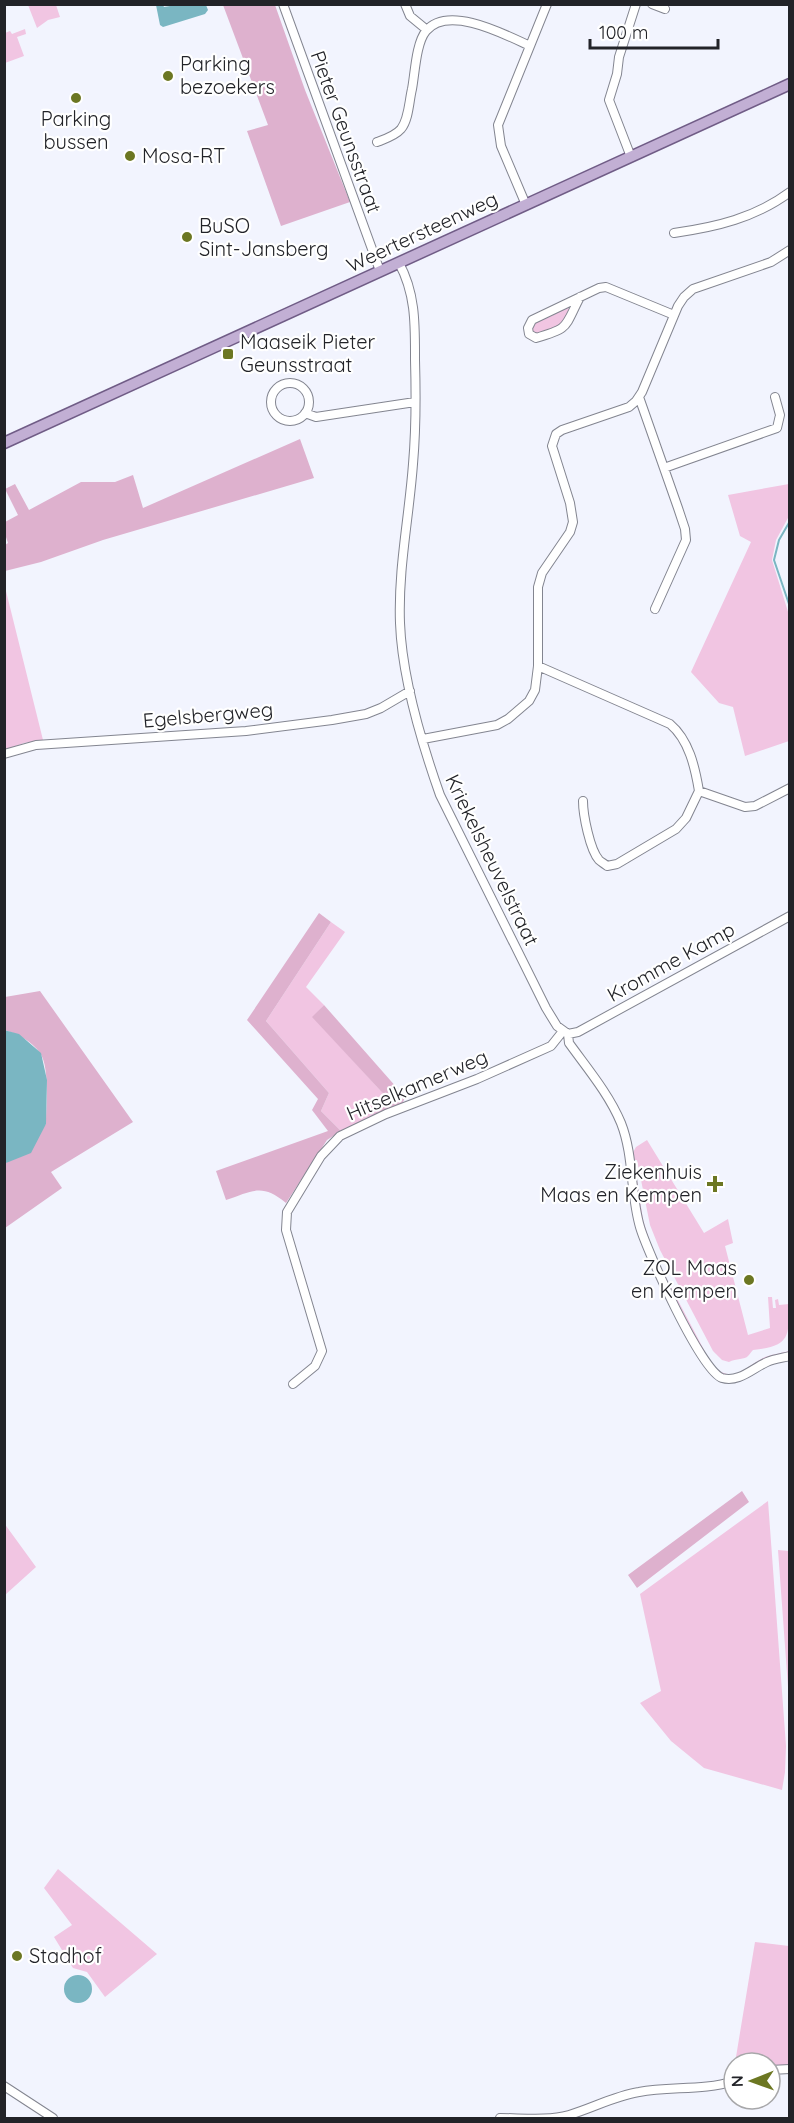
<svg xmlns="http://www.w3.org/2000/svg" width="794" height="2123" viewBox="0 0 794 2123" font-family="Quicksand,sans-serif">
<style>
.green{fill:#f1c5e2}
.forest{fill:#deb1ce}
.water{fill:#7ab6c2}
.lines{fill:none;stroke-linecap:round;stroke-linejoin:round}
.stream{stroke:#7ab6c2;stroke-width:2}
.minor-casing{stroke:#838590;stroke-width:10}
.major-casing{stroke:#705c86;stroke-width:13}
.minor{stroke:#fff;stroke-width:8}
.major{stroke:#c2afd4;stroke-width:10}
.poi-dot{fill:#6c7722;stroke:#fff;stroke-width:2}
.labels{text-anchor:middle;stroke-width:4.5;stroke-linejoin:round;paint-order:stroke}
.poi-label{font-size:20px;fill:#222328;stroke:#fff;text-anchor:start}
.street-label{font-size:20px;fill:#222328;stroke:#fff}
</style>
<rect width="100%" height="100%" fill="#f2f4fe"/>
<path class="green" d="M 28,5 L 56,5 L 60,17 L 48,20 L 37,28 Z
M 25,29 L 26,34 L 17,37 L 24,56 L 5,63 L 5,33 L 10,31 L 12,34 Z
M 570,306 C 564,328 555,329 535,335 L 531,333 L 533,323 Z
M 789,484 L 789,516 L 776,540 L 772,560 L 789,615 L 789,741 L 745,756 L 733,707 L 719,703 L 691,672 L 751,542 L 740,536 L 728,495 Z
M 4,583 L 43,740 L 24,743 L 5,750 Z
M 331,922 L 345,932 L 306,987 L 324,1005 L 313,1017 L 391,1102 L 364,1120 L 341,1131 L 321,1111 L 329,1093 L 266,1021 Z
M 647,1140 L 704,1233 L 728,1219 L 733,1243 L 725,1246 L 748,1335 L 770,1328 L 768,1297 L 772,1297 L 773,1308 L 776,1308 L 775,1300 L 778,1299 L 779,1305 L 789,1304 C 789,1337 790,1346 753,1350 C 751,1352 750,1354 748,1356 C 745,1360 736,1358 729,1362 L 722,1360 L 713,1351 L 660,1250 L 650,1225 L 637,1160 L 634,1160 L 643,1220 L 654,1255 L 712,1365 C 734,1386 745,1366 765,1357 C 773,1354 782,1353 789,1351 L 789,1353 C 782,1355 774,1356 767,1359 C 745,1369 730,1390 709,1365 L 651,1253 L 641,1227 L 631,1156 L 636,1147 Z
M 768,1501 L 786,1746 L 785,1772 L 782,1790 L 704,1768 L 671,1741 L 640,1703 L 661,1691 L 640,1594 Z
M 4,1523 L 36,1567 L 5,1595 L 4,1595 Z
M 778,1550 L 789,1551 L 789,1701 Z
M 58,1869 L 157,1954 L 105,1997 L 87,1972 L 73,1968 L 54,1937 L 72,1925 L 44,1888 Z
M 755,1942 L 789,1946 L 789,2066 L 770,2067 L 770,2063 L 735,2063 Z"/>
<path class="forest" d="M 223,5 L 275,5 L 305,90 L 350,202 L 281,226 L 247,131 L 268,125 Z
M 300,439 L 314,478 L 103,540 L 41,562 L 5,571 L 5,545 L 8,543 L 5,534 L 5,522 L 18,515 L 5,489 L 15,484 L 29,510 L 81,482 L 115,482 L 133,475 L 143,508 Z
M 319,913 L 331,922 L 266,1021 L 329,1093 L 321,1111 L 341,1131 L 327,1140 L 286,1203 C 262,1183 253,1191 226,1200 L 216,1171 L 328,1131 L 312,1110 L 318,1099 L 247,1020 Z
M 40,991 L 133,1122 L 51,1172 L 62,1188 L 5,1228 L 4,1162 L 6,1163 L 46,1124 C 46,1106 50,1067 40,1053 C 32,1041 17,1034 5,1030 L 5,997 Z
M 324,1005 L 405,1097 L 402,1105 L 364,1120 L 391,1102 L 312,1017 Z
M 742,1491 L 749,1502 L 637,1588 L 628,1575 Z"/>
<path class="water" d="M 156,5 L 163,5 L 164,7 L 176,5 L 206,5 L 208,10 L 205,14 L 163,27 L 160,25 Z
M 4,1030 L 19,1034 L 41,1053 L 47,1080 L 46,1124 L 31,1153 L 6,1163 L 4,1162 Z
M64 1989a14 14 0 1 1 28 0a14 14 0 1 1-28 0Z"/>
<g class="lines">
<path class="stream" d="M 790,521 L 779,540 L 774,560 L 790,607"/>
<defs>
<path id="minor" d="M 283,4 L 380,271
M 405,4 L 410,16 L 427,30
M 652,4 L 665,9
M 377,142 C 385,139 395,136 401,129 C 409,119 409,101 412,89 C 415,73 416,43 426,31 C 448,4 506,35 530,46
M 631,157 L 609,100 L 617,74 L 619,57 L 636,4
M 526,205 L 501,146 L 498,125 L 547,4
M 674,233 C 716,227 755,218 790,192
M 399,263 C 416,294 415,326 415,360 C 416,394 416,430 413,464 C 409,518 398,569 400,623 C 402,677 422,744 440,795 L 546,1008 L 557,1026 L 568,1034
M 580,297 C 564,328 570,328 536,338 L 529,334 L 528,328 L 532,320 L 599,288 L 606,287 L 674,315
M271 402a19 19 0 1 1 38 0a19 19 0 1 1-38 0Z
M 639,397 L 678,508 L 685,529 L 686,540 L 655,609
M 305,413 L 316,417 L 415,402
M 664,468 L 777,428 L 780,415 L 775,397
M 538,666 L 670,724 C 689,740 695,767 699,791 L 686,818 L 676,829 L 617,864 L 607,866 C 605,864 601,862 599,860 C 590,850 583,815 583,801
M 423,739 L 497,725 L 508,719 L 529,701 L 535,690 L 538,666 L 538,587 L 542,573 L 570,532 L 573,522 L 570,503 L 552,446 L 556,434 L 562,430 L 629,407 L 636,401 L 642,392 L 678,306 L 684,297 L 693,289 L 771,262 L 790,250
M 4,754 L 36,745 L 246,731 L 332,720 L 366,714 L 381,708 L 410,691
M 699,791 L 745,807 L 755,806 L 790,788
M 568,1034 L 569,1043 C 587,1068 609,1094 621,1123 C 634,1156 630,1193 640,1227 C 647,1251 701,1371 722,1378 C 739,1383 753,1368 767,1362 C 774,1359 782,1358 790,1356
M 568,1034 L 578,1032 L 790,916
M 293,1384 L 315,1366 L 322,1351 L 286,1230 L 287,1212 L 321,1156 L 340,1136 L 386,1114 L 477,1079 L 551,1046 L 563,1031
M 770,2070 L 790,2069
M 4,2086 L 53,2118
M 500,2118 C 523,2118 547,2121 569,2115 C 593,2108 614,2096 639,2092 C 670,2086 703,2091 734,2081"/>
<path id="major" d="M 4,443 L 790,84"/>
</defs>
<use href="#minor" class="minor-casing"/>
<use href="#major" class="major-casing"/>
<use href="#minor" class="minor"/>
<use href="#major" class="major"/>
</g>
<g class="poi-dot">
<circle cx="168" cy="76" r="6"/>
<circle cx="76" cy="98" r="6"/>
<circle cx="130" cy="156" r="6"/>
<circle cx="187" cy="237" r="6"/>
<rect x="222" y="348" width="12" height="12" rx="3"/>
<path d="M712 1175h6v6h6v6h-6v6h-6v-6h-6v-6h6z"/>
<circle cx="749" cy="1280" r="6"/>
<circle cx="17" cy="1956" r="6"/>
</g>
<g class="labels">
<g class="poi-label">
<text x="180" y="71">Parking<tspan x="180" dy="23">bezoekers</tspan></text>
<text x="76" y="126" text-anchor="middle">Parking<tspan x="76" dy="23">bussen</tspan></text>
<text x="142" y="163">Mosa-RT</text>
<text x="199" y="233">BuSO<tspan x="199" dy="23">Sint-Jansberg</tspan></text>
<text x="240" y="349">Maaseik Pieter<tspan x="240" dy="23">Geunsstraat</tspan></text>
<text x="702" y="1179" text-anchor="end">Ziekenhuis<tspan x="702" dy="23">Maas en Kempen</tspan></text>
<text x="737" y="1275" text-anchor="end">ZOL Maas<tspan x="737" dy="23">en Kempen</tspan></text>
<text x="29" y="1963">Stadhof</text>
</g>
<g class="street-label">
<text transform="translate(346 132) rotate(70)" y="7">Pieter Geunsstraat</text>
<text transform="translate(422 232) rotate(-25)" y="7">Weertersteenweg</text>
<text transform="translate(208 715) rotate(-5)" y="7">Egelsbergweg</text>
<text transform="translate(492 860) rotate(64)" y="7">Kriekelsheuvelstraat</text>
<text transform="translate(671 962) rotate(-29)" y="7">Kromme Kamp</text>
<text transform="translate(417 1085) rotate(-23)" y="7">Hitselkamerweg</text>
</g>
</g>
<rect width="794" height="2123" fill="none" stroke="#222328" stroke-width="12"/>
<g transform="translate(752 2081) rotate(269)"><circle r="28" fill="#ffffff" stroke="#a7a7a9" stroke-width="1.5"/>
<path d="M0-4.5L10 22L0 15L-10 22Z" fill="#6c7722"/>
<text y="-9" font-size="16" font-weight="bold" text-anchor="middle" fill="#222328">N</text>
</g>
<path d="M590 39v9h128v-9" fill="none" stroke="#222328" stroke-width="3"/>
<text x="599" y="39" font-size="18" fill="#222328" stroke="#ffffff" stroke-width="4.5" paint-order="stroke">100 m</text>
</svg>
